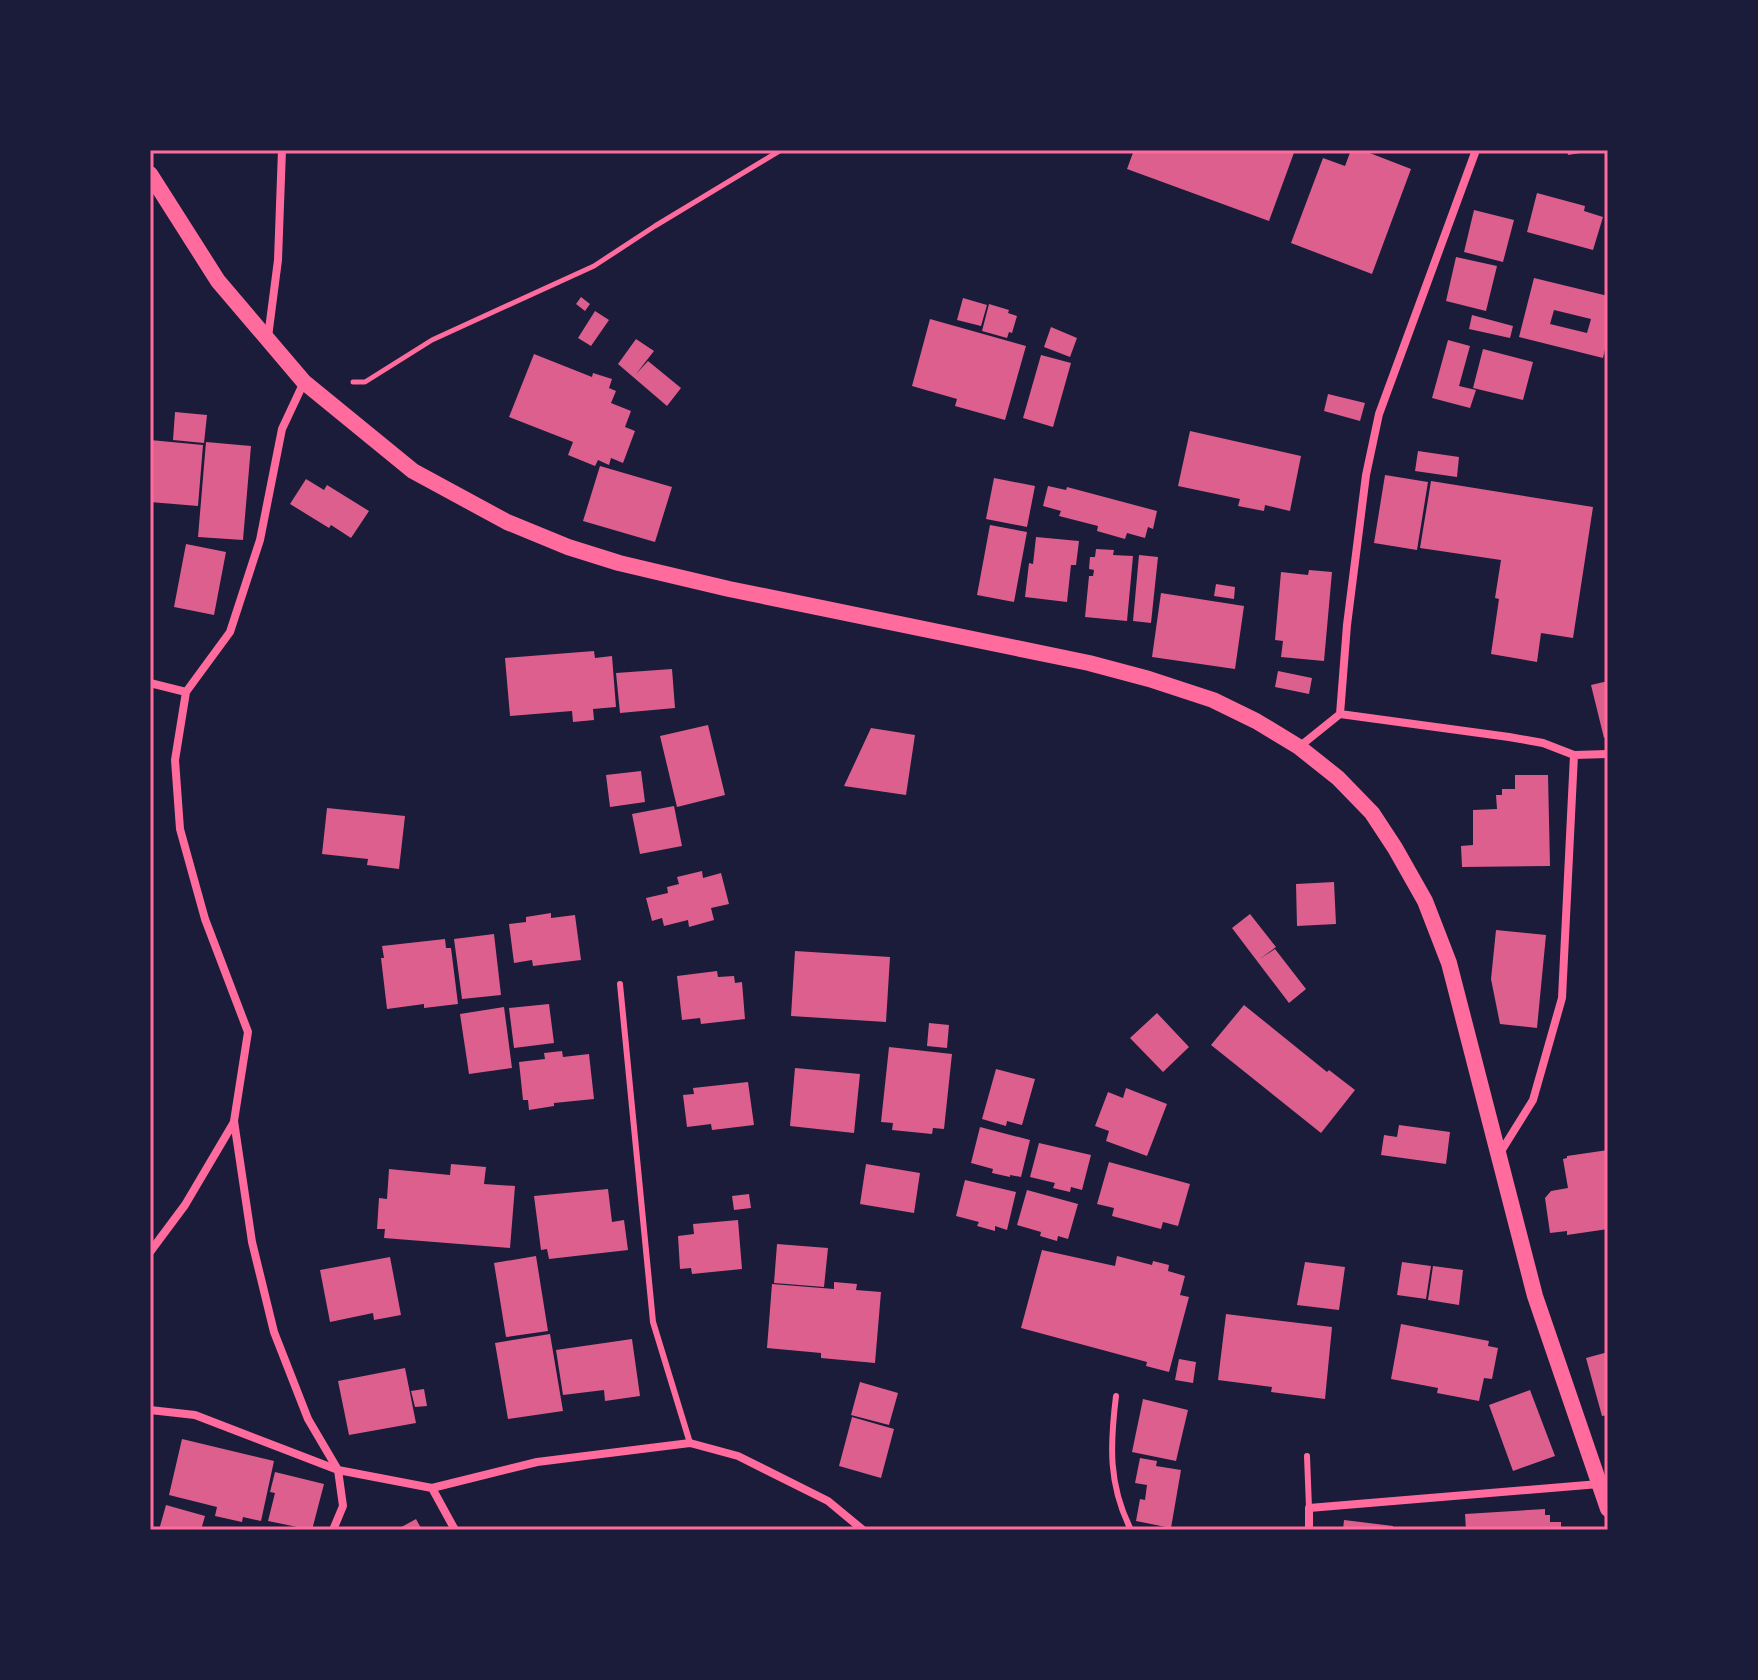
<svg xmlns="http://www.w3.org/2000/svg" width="1758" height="1680" viewBox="0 0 1758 1680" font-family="'Nunito Sans',sans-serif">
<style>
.building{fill:#dd5f8e;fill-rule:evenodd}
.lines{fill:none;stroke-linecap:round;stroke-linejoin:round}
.path{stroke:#ff6b9d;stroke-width:5}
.service{stroke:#ff6b9d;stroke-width:6}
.minor{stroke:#ff6b9d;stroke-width:8}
.secondary{stroke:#ff6b9d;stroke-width:16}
.neatline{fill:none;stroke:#ff6b9d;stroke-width:3}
</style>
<rect width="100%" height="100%" fill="#1b1b3a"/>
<path class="building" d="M 1134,150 L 1295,150 L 1269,221 L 1127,169 Z
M 1351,150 L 1362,150 L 1411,169 L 1372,274 L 1291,243 L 1323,158 L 1345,166 Z
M 1567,150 L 1587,150 L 1587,152 L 1568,155 Z
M 1537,193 L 1585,206 L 1584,211 L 1603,217 L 1593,250 L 1527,232 Z
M 1474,210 L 1514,220 L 1503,262 L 1464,252 Z
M 1456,257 L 1497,266 L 1486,311 L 1446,301 Z
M 1534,278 L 1608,296 L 1608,336 L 1603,358 L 1519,337 ZM 1554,310 L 1591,319 L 1587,333 L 1550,324 Z
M 581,297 L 590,304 L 585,311 L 576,304 Z
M 963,298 L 987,305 L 981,326 L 957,320 Z
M 989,304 L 1009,310 L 1008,313 L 1017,316 L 1012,333 L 1009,332 L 1007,338 L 982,331 Z
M 595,311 L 609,320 L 591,346 L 578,338 Z
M 1472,315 L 1513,326 L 1510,338 L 1469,329 Z
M 930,319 L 1026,346 L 1005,420 L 955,406 L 957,399 L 912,386 Z
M 1051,327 L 1077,338 L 1070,357 L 1044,347 Z
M 636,339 L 654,351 L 636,374 L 648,361 L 681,388 L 667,406 L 618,364 Z
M 1448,340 L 1470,346 L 1459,386 L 1476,390 L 1470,408 L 1432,398 Z
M 1483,349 L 1533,362 L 1523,400 L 1473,388 Z
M 534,354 L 592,377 L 593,373 L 612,379 L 609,388 L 616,391 L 611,403 L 631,411 L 625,427 L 635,431 L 623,463 L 611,458 L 609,465 L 598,460 L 595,466 L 568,455 L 573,442 L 509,417 Z
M 1041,355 L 1071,363 L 1053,427 L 1023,418 Z
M 1328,394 L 1365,403 L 1360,421 L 1324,411 Z
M 175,412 L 207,415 L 204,443 L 173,440 Z
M 1190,431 L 1301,456 L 1290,511 L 1265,505 L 1264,511 L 1238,506 L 1240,499 L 1178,486 Z
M 150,440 L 203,445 L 198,506 L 150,502 Z
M 206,442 L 251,446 L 243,540 L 198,537 Z
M 1418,451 L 1459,457 L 1457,477 L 1415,471 Z
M 600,466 L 672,487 L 655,542 L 583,521 Z
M 1385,475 L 1428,482 L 1417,550 L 1374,543 Z
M 994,478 L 1035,486 L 1027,527 L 986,519 Z
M 306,479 L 324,490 L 327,485 L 369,511 L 351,538 L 331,525 L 329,528 L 290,504 Z
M 1431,481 L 1593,507 L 1573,638 L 1541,633 L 1537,662 L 1491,654 L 1499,599 L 1495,598 L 1501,560 L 1420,548 Z
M 1048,486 L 1066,490 L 1067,487 L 1157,511 L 1153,529 L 1148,527 L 1145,538 L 1127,533 L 1125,539 L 1097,531 L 1098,526 L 1059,516 L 1061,511 L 1043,506 Z
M 990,525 L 1027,532 L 1014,602 L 977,595 Z
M 1036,537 L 1079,541 L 1076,565 L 1071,565 L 1067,602 L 1025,597 L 1029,563 L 1033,564 Z
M 186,544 L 226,552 L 214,615 L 174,607 Z
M 1096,549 L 1114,550 L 1113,555 L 1133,556 L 1127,621 L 1085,617 L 1089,576 L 1093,576 L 1094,570 L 1089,569 L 1090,557 L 1095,557 Z
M 1139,555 L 1158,557 L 1151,623 L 1133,621 Z
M 1309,570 L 1332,572 L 1324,661 L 1281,657 L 1283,641 L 1275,640 L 1281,572 L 1308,575 Z
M 1216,584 L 1235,587 L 1234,599 L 1214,596 Z
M 1161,593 L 1244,606 L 1235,669 L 1152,657 Z
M 594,651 L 595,658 L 612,656 L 616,707 L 593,709 L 594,720 L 573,722 L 572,711 L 510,716 L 505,658 Z
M 672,669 L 675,708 L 620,713 L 616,673 Z
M 1278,671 L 1312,678 L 1309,694 L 1275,687 Z
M 1608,681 L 1608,737 L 1604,738 L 1591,685 Z
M 708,725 L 725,795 L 677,807 L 660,736 Z
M 871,728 L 915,735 L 906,795 L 844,786 Z
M 641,771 L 645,802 L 610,807 L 606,775 Z
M 1515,775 L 1548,775 L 1550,866 L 1462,867 L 1461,846 L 1473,845 L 1473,810 L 1497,809 L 1496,795 L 1502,795 L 1502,789 L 1515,789 Z
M 674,806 L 682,846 L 640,854 L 632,814 Z
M 327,808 L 405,816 L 399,869 L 367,865 L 368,859 L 322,854 Z
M 702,871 L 703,878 L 721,873 L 729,904 L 711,908 L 714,920 L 689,927 L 688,920 L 664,926 L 662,918 L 652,921 L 646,898 L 668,893 L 667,887 L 679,884 L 677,877 Z
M 1334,882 L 1336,924 L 1297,926 L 1296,884 Z
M 551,913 L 551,918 L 575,915 L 581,960 L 533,966 L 532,960 L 514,963 L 509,924 L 526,922 L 526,917 Z
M 1250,914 L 1276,947 L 1261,958 L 1275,949 L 1306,989 L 1289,1003 L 1232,928 Z
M 1496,930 L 1546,935 L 1537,1028 L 1500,1024 L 1491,979 Z
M 494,934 L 501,995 L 462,999 L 454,939 Z
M 445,939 L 446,948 L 451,948 L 458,1004 L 424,1008 L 424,1004 L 387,1009 L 381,958 L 384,958 L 382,946 Z
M 795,951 L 890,957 L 886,1022 L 791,1016 Z
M 717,971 L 718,977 L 734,976 L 735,983 L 742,982 L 745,1019 L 701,1024 L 700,1018 L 682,1020 L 677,976 Z
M 549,1004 L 554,1043 L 514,1048 L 509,1008 Z
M 1244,1005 L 1327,1072 L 1329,1070 L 1355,1090 L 1321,1133 L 1211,1045 Z
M 504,1007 L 512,1068 L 469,1074 L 460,1014 Z
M 1157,1013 L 1189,1047 L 1163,1072 L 1130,1038 Z
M 929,1023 L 949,1025 L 947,1048 L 927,1046 Z
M 889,1047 L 952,1054 L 944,1129 L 933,1128 L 932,1134 L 892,1130 L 893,1123 L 881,1122 Z
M 562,1051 L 563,1057 L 589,1054 L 594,1099 L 554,1103 L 554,1106 L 529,1110 L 528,1100 L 523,1100 L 519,1062 L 545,1059 L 544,1053 Z
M 795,1068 L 860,1074 L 854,1133 L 790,1126 Z
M 996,1069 L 1035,1079 L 1022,1125 L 1007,1121 L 1006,1126 L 982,1119 Z
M 748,1082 L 754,1125 L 712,1130 L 711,1124 L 687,1127 L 683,1095 L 694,1094 L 693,1088 Z
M 1126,1088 L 1167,1104 L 1147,1156 L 1106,1141 L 1109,1131 L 1095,1126 L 1108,1092 L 1123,1098 Z
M 1399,1125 L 1450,1132 L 1446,1164 L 1381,1155 L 1384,1135 L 1397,1137 Z
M 980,1127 L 1030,1140 L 1021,1177 L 1010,1175 L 1010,1177 L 992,1173 L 993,1169 L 971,1163 Z
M 1039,1143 L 1091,1155 L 1082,1190 L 1071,1187 L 1070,1192 L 1053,1188 L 1055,1183 L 1030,1177 Z
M 1608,1150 L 1608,1229 L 1567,1235 L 1567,1231 L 1550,1233 L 1545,1198 L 1551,1191 L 1568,1188 L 1563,1159 L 1567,1158 L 1567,1156 Z
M 1109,1162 L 1190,1184 L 1178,1226 L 1163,1222 L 1161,1229 L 1112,1216 L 1114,1208 L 1097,1204 Z
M 451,1164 L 486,1167 L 484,1184 L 515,1186 L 510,1248 L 384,1238 L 385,1229 L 377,1229 L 379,1198 L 387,1199 L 389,1169 L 450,1175 Z
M 866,1164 L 920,1173 L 914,1213 L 860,1204 Z
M 965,1180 L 1016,1192 L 1007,1230 L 995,1226 L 995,1231 L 977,1226 L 979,1222 L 956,1216 Z
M 608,1189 L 612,1222 L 624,1220 L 628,1250 L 549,1259 L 547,1249 L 541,1250 L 534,1196 Z
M 1027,1190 L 1078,1204 L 1068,1239 L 1058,1236 L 1057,1241 L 1040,1236 L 1041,1232 L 1017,1225 Z
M 749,1194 L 751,1208 L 734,1210 L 732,1196 Z
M 738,1220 L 742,1269 L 692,1274 L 691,1268 L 680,1269 L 678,1236 L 694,1234 L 693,1224 Z
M 777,1244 L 828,1248 L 824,1287 L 774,1283 Z
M 1042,1250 L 1115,1266 L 1117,1256 L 1152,1265 L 1153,1261 L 1169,1265 L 1168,1271 L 1185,1276 L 1180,1295 L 1189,1297 L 1169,1372 L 1146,1366 L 1147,1362 L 1021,1328 Z
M 536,1256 L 548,1331 L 506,1337 L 494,1263 Z
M 390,1257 L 401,1315 L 374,1320 L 373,1313 L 330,1322 L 320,1270 Z
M 1305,1262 L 1345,1267 L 1339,1310 L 1297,1305 Z
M 1402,1262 L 1431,1266 L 1426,1299 L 1397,1295 Z
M 1433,1266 L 1463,1270 L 1459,1305 L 1428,1300 Z
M 834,1282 L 857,1284 L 856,1290 L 881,1292 L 875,1363 L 821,1358 L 821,1353 L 767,1348 L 772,1284 L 834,1289 Z
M 1226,1314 L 1332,1327 L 1325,1399 L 1271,1392 L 1272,1387 L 1218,1380 Z
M 1401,1324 L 1489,1341 L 1488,1346 L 1498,1348 L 1492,1379 L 1484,1378 L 1479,1401 L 1437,1393 L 1438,1388 L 1391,1379 Z
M 550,1334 L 563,1411 L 508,1419 L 495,1343 Z
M 632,1339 L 640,1396 L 605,1401 L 604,1390 L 563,1395 L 556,1350 Z
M 1608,1352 L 1608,1415 L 1602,1416 L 1586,1358 Z
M 1179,1359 L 1196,1362 L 1193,1383 L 1175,1380 Z
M 405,1368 L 416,1423 L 349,1435 L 338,1381 Z
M 860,1382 L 898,1393 L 889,1425 L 851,1415 Z
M 424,1389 L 427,1406 L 415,1407 L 411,1391 Z
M 1530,1390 L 1555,1456 L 1513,1471 L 1489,1405 Z
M 1143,1399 L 1188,1410 L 1176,1461 L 1132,1452 Z
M 852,1417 L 894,1429 L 881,1478 L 839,1466 Z
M 182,1439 L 274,1461 L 261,1521 L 243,1517 L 242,1522 L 215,1516 L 217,1507 L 169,1495 Z
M 1140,1458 L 1157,1461 L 1156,1466 L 1181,1470 L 1171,1528 L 1136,1521 L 1140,1499 L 1145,1500 L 1147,1485 L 1135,1483 Z
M 275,1472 L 324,1484 L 312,1530 L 268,1521 L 275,1493 L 270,1492 Z
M 166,1505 L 205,1516 L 201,1530 L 159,1530 Z
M 1545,1509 L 1545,1515 L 1550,1515 L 1550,1522 L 1561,1522 L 1561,1530 L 1466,1530 L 1465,1514 Z
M 416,1519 L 422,1530 L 396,1530 Z
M 1344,1520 L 1393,1526 L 1393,1530 L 1343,1530 Z"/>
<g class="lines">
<path class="path" d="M 353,382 L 365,382 L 432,340 L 594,266 L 655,226 L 781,150"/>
<path class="service" d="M 620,984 L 653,1322 L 690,1443
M 1116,1396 C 1110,1445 1108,1484 1131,1530
M 1307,1456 L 1309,1508"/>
<path class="minor" d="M 268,337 L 278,260 L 282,150
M 304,382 L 282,429 L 260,540 L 230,632 L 186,692 L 175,760 L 180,829 L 205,919 L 248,1032 L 234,1121 L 252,1242 L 274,1332 L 308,1419 L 338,1470 L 343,1506 L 333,1530
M 150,683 L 186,692
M 1340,714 L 1347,625 L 1366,475 L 1379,414 L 1476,150
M 1299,747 L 1340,714 L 1509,737 L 1543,743 L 1574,755 L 1608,754
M 1500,1153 L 1533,1100 L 1562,998 L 1574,755
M 150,1252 L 185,1205 L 234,1122
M 150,1410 L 195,1415 L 338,1470 L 432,1488 L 537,1462 L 690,1443 L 738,1456 L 828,1501 L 863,1530
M 432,1488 L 455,1530
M 1309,1530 L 1309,1508 L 1599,1484"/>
<path class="secondary" d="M 150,174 L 218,281 L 304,382 L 413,471 L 507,522 L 568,547 L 619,563 L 729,589 L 1089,663 L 1149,679 L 1213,700 L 1256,721 L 1299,747 L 1338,778 L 1372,813 L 1395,848 L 1425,901 L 1449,963 L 1535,1296 L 1608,1509"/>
</g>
<rect width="1758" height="1680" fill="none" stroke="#1b1b3a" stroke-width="304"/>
<rect x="152" y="152" width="1454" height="1376" class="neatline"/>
</svg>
